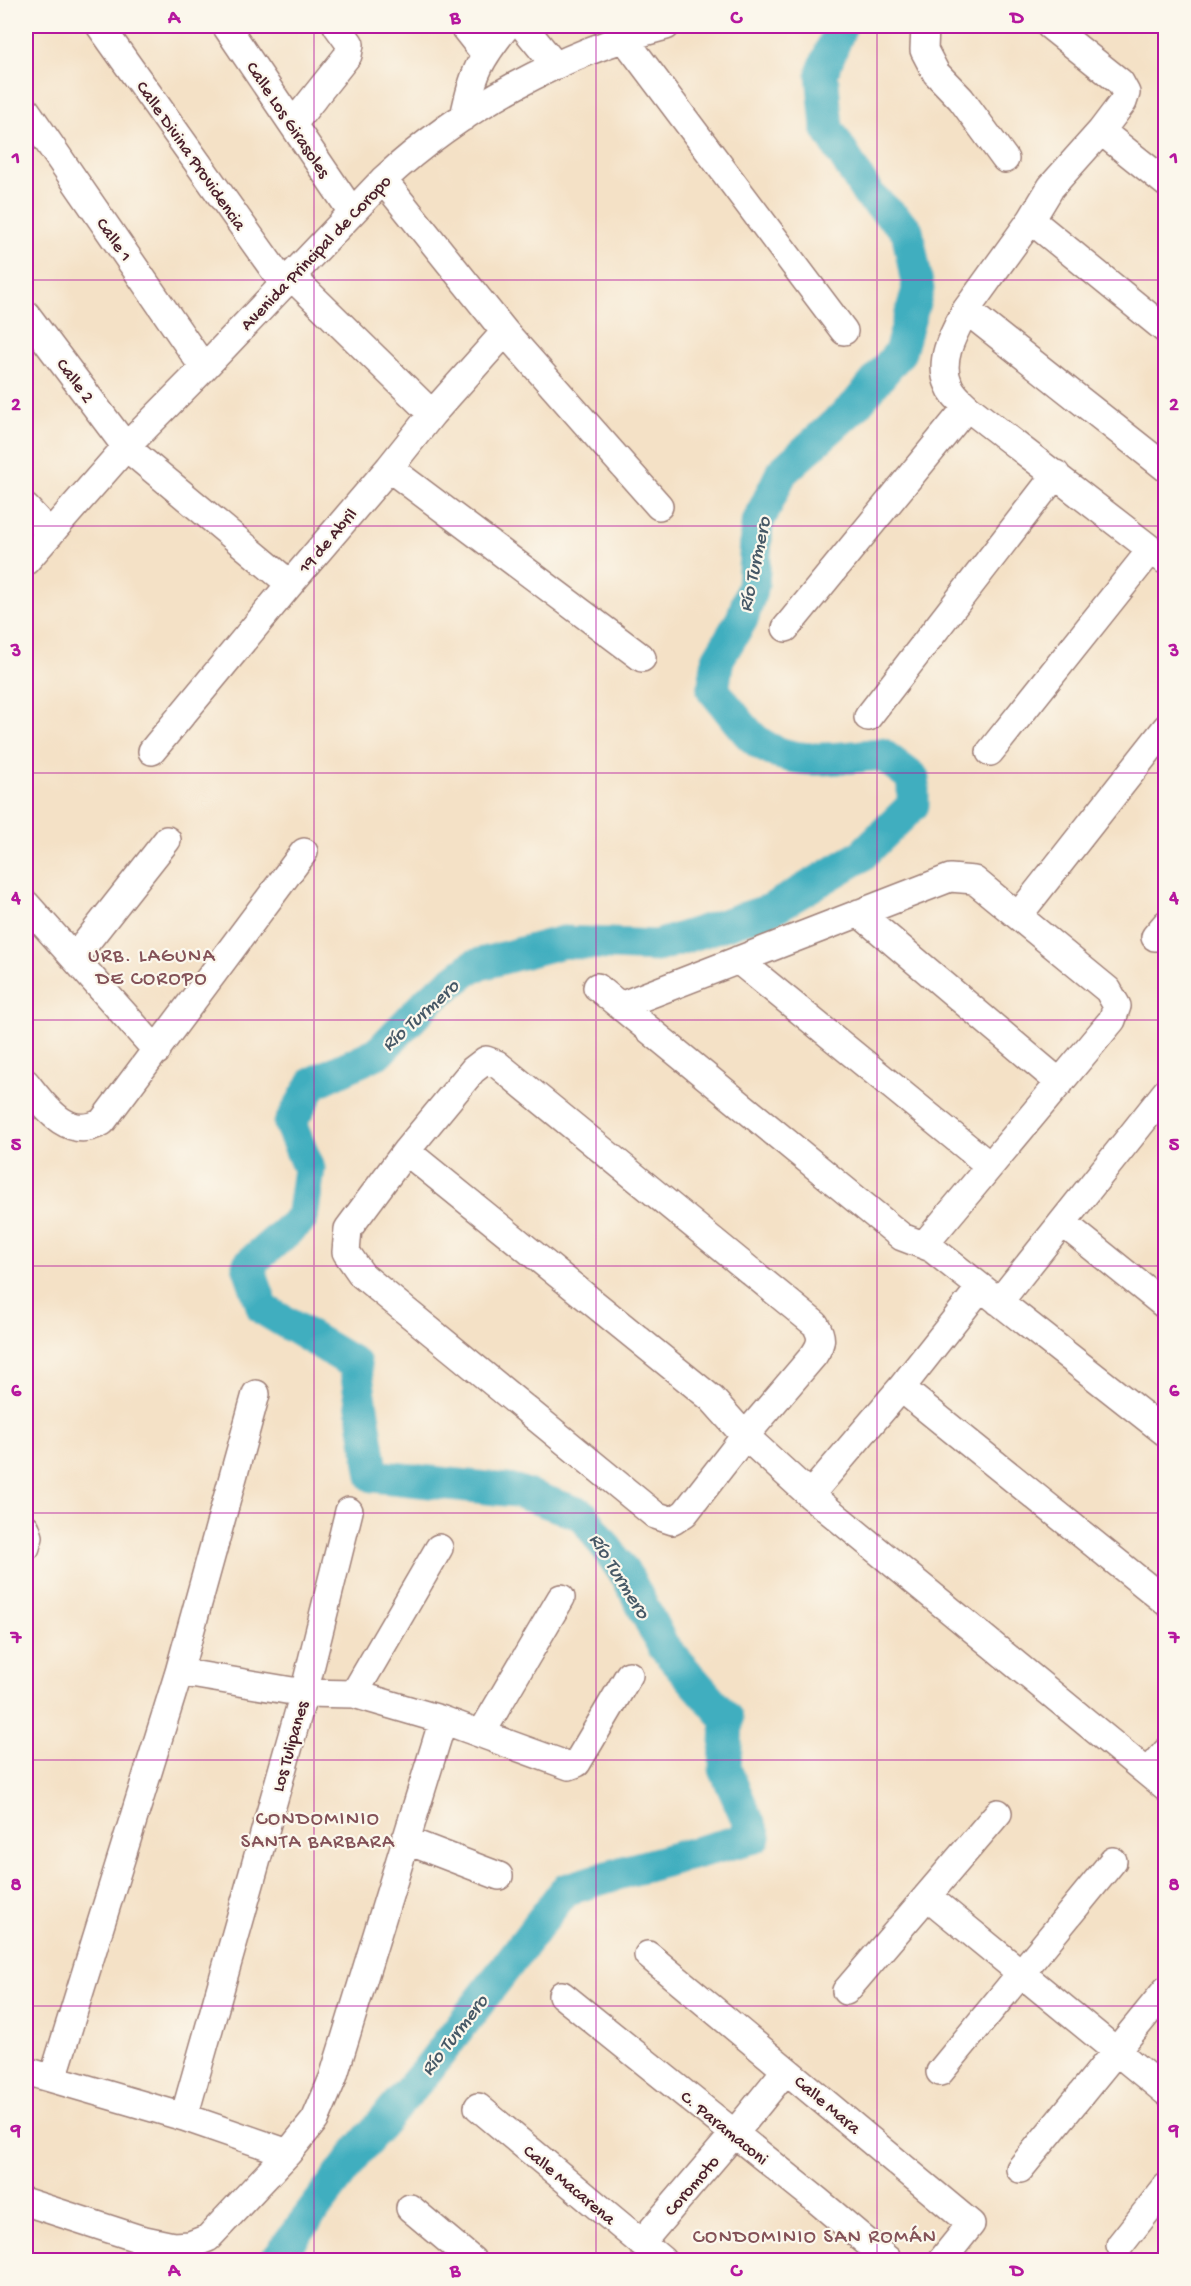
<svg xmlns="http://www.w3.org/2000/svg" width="1191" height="2286" viewBox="0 0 1191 2286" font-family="'Gochi Hand',sans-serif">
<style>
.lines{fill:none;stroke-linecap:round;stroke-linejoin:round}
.river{stroke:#41aebf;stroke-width:33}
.minor-casing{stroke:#9f8078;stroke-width:30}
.minor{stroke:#fff;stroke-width:27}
.grid{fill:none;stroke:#b5179e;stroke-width:1.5;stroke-opacity:0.55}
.labels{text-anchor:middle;stroke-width:4.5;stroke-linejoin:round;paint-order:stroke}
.street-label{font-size:18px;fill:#4a1f2b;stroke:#fbf7ec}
.water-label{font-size:20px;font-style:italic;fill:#465866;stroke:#fbf7ec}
.neighbourhood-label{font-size:20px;letter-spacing:1.5px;fill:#845258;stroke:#fbf7ec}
.neatline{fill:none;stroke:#b5179e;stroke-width:2}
.grid-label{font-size:20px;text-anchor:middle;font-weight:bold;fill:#b5179e}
</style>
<rect width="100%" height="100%" fill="#fbf7ec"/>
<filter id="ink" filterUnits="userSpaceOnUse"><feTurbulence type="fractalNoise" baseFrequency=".0167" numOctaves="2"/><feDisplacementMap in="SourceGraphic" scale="12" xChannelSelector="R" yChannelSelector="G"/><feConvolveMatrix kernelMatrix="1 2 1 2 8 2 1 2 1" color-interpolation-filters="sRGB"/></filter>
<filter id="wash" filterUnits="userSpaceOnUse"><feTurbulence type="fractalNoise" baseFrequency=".008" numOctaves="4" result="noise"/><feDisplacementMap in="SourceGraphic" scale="24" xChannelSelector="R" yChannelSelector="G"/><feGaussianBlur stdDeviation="1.35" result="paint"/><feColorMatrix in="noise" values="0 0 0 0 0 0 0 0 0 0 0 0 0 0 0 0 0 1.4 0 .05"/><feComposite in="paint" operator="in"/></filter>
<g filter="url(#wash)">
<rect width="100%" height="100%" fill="#f4e1c6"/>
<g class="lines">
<path class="river" d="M 276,2260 L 362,2146 L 427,2070 L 565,1890 L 627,1871 L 755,1837 L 725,1769 L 727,1719 L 663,1646 L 628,1578 L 583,1515 L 516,1491 L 373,1476 L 355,1364 L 263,1309 L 248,1265 L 302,1218 L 309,1169 L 290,1124 L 313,1083 L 379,1052 L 430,999 L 473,966 L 563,942 L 657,946 L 770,910 L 861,856 L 913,805 L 913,778 L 881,754 C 839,758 786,769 752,737 C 738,723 726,705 713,690 L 718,659 L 742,619 L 753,585 L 757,524 L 782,472 L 856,405 L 900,352 L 918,289 L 907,230 L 868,194 L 827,128 L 822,73 L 841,26"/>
</g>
</g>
<g filter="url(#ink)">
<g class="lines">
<defs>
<path id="minor" d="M 100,26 L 284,284
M 226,26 L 352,212
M 463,26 L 485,54
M 523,26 L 555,65
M 925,26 L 924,50 L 936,73 L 961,99 L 1005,159
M 1050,26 L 1120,82 L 1126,93 L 1123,102 L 1101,131
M 623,37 L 844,331
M 26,110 L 204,368
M 464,117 C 473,74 479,60 507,26
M 293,124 L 348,55 L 350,44 L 337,26
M 383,180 L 505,332 L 659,506
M 1166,183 L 1101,131 L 1051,187 L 1031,220 L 966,310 L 1166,468
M 1031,220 L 1166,330
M 291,276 L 432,414
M 966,310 C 955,331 937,360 949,385 C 952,394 960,400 967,407 L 1166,561
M 26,314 L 126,447 L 290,584
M 389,468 L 642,658
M 26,508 L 50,534
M 26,561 L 126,447 L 204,368 L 383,180 C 462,107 562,53 666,26
M 786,628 L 967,407
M 868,717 L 1056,474
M 152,751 L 290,584 L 389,468 L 432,414 L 505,332
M 990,752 L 1151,550
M 26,904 L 157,1051
M 859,913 L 1060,1083
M 1018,916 L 1166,728
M 1155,937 L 1166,924
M 74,958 L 167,840
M 738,960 L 990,1166
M 597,987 L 902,1237 L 931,1248 L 1166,1433
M 620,1006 L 950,878 L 974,880 L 1108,990 L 1117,1006 L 1112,1020 L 924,1245
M 486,1060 L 497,1064 L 815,1324 C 823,1337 822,1343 814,1355 L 745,1436 L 685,1513 L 673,1521 L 655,1515 L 362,1275 L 346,1252 L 348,1229 L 406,1151 L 473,1070 Z
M 26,1083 C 45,1107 68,1141 102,1122 L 304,852
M 406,1151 L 712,1399 L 745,1436 L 810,1495 L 1166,1788
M 1063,1223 L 1166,1306
M 999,1302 L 1166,1092
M 901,1388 L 1166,1602
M 810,1495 L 901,1388 L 980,1288
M 26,1528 L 29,1537 L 26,1547
M 179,1672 L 304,1693 L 354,1694 L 443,1720 L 569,1766 L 577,1763 L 629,1675
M 354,1694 L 439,1548
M 481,1734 L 561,1598
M 1149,1772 L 1166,1752
M 405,1840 L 499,1876
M 927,1896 L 1166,2092
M 648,1955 L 971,2224 L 942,2260
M 846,1991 L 998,1813
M 562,1995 L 818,2201 L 888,2260
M 26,2071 L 184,2117 L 288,2153 L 315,2120 L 333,2078 L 443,1720
M 940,2072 L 1113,1861
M 53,2078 L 179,1672 L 256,1394
M 478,2107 L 662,2260
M 184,2117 L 304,1693 L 349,1511
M 1020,2169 L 1166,1990
M 26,2202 L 140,2239 L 173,2246 L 190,2245 L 208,2238 L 288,2153
M 410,2208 L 472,2260
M 641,2243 L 734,2134 L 786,2070
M 1120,2245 L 1166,2187"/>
</defs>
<use href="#minor" class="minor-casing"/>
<use href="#minor" class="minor"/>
</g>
</g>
<path class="grid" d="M 314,26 L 314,2260M 596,26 L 596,2260M 877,26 L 877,2260M 26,280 L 1166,280M 26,526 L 1166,526M 26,773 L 1166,773M 26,1020 L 1166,1020M 26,1266 L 1166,1266M 26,1513 L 1166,1513M 26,1760 L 1166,1760M 26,2006 L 1166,2006"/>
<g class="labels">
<g class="street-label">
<text transform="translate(289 119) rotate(56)" y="6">Calle Los Girasoles</text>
<text transform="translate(192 155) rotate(55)" y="6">Calle Divina Providencia</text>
<text transform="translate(115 239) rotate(55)" y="6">Calle 1</text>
<text transform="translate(315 252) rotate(-46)" y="6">Avenida Principal de Coropo</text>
<text transform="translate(76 380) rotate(53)" y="6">Calle 2</text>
<text transform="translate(327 540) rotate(-49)" y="6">19 de Abril</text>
<text transform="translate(289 1746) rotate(-74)" y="6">Los Tulipanes</text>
<text transform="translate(828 2104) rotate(40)" y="6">Calle Mara</text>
<text transform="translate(725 2127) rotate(39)" y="6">C. Paramaconi</text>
<text transform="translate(570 2184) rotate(40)" y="6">Calle Macarena</text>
<text transform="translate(691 2185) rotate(-49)" y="6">Coromoto</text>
</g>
<g class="water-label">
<text transform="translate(753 564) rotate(-78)" y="7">Río Turmero</text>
<text transform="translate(419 1014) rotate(-42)" y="7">Río Turmero</text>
<text transform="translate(621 1575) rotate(58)" y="7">Río Turmero</text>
<text transform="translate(453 2034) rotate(-52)" y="7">Río Turmero</text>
</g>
<g class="neighbourhood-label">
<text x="152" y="961">URB. LAGUNA<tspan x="152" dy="23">DE COROPO</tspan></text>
<text x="318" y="1824">CONDOMINIO<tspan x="318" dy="23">SANTA BARBARA</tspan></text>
<text x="815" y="2242">CONDOMINIO SAN ROMÁN</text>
</g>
</g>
<rect width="1191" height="2286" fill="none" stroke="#fbf7ec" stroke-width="66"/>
<rect x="33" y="33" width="1125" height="2220" class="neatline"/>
<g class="grid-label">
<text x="174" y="23">A</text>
<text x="455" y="23">B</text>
<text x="736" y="23">C</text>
<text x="1017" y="23">D</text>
<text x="16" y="163">1</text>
<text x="1174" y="163">1</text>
<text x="16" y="410">2</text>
<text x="1174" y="410">2</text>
<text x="16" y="656">3</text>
<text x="1174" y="656">3</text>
<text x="16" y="903">4</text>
<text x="1174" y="903">4</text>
<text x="16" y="1150">5</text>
<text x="1174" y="1150">5</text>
<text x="16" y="1396">6</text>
<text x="1174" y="1396">6</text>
<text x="16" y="1643">7</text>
<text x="1174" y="1643">7</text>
<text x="16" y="1890">8</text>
<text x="1174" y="1890">8</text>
<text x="16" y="2136">9</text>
<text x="1174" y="2136">9</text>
<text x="174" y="2276">A</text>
<text x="455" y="2276">B</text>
<text x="736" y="2276">C</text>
<text x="1017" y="2276">D</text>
</g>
</svg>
